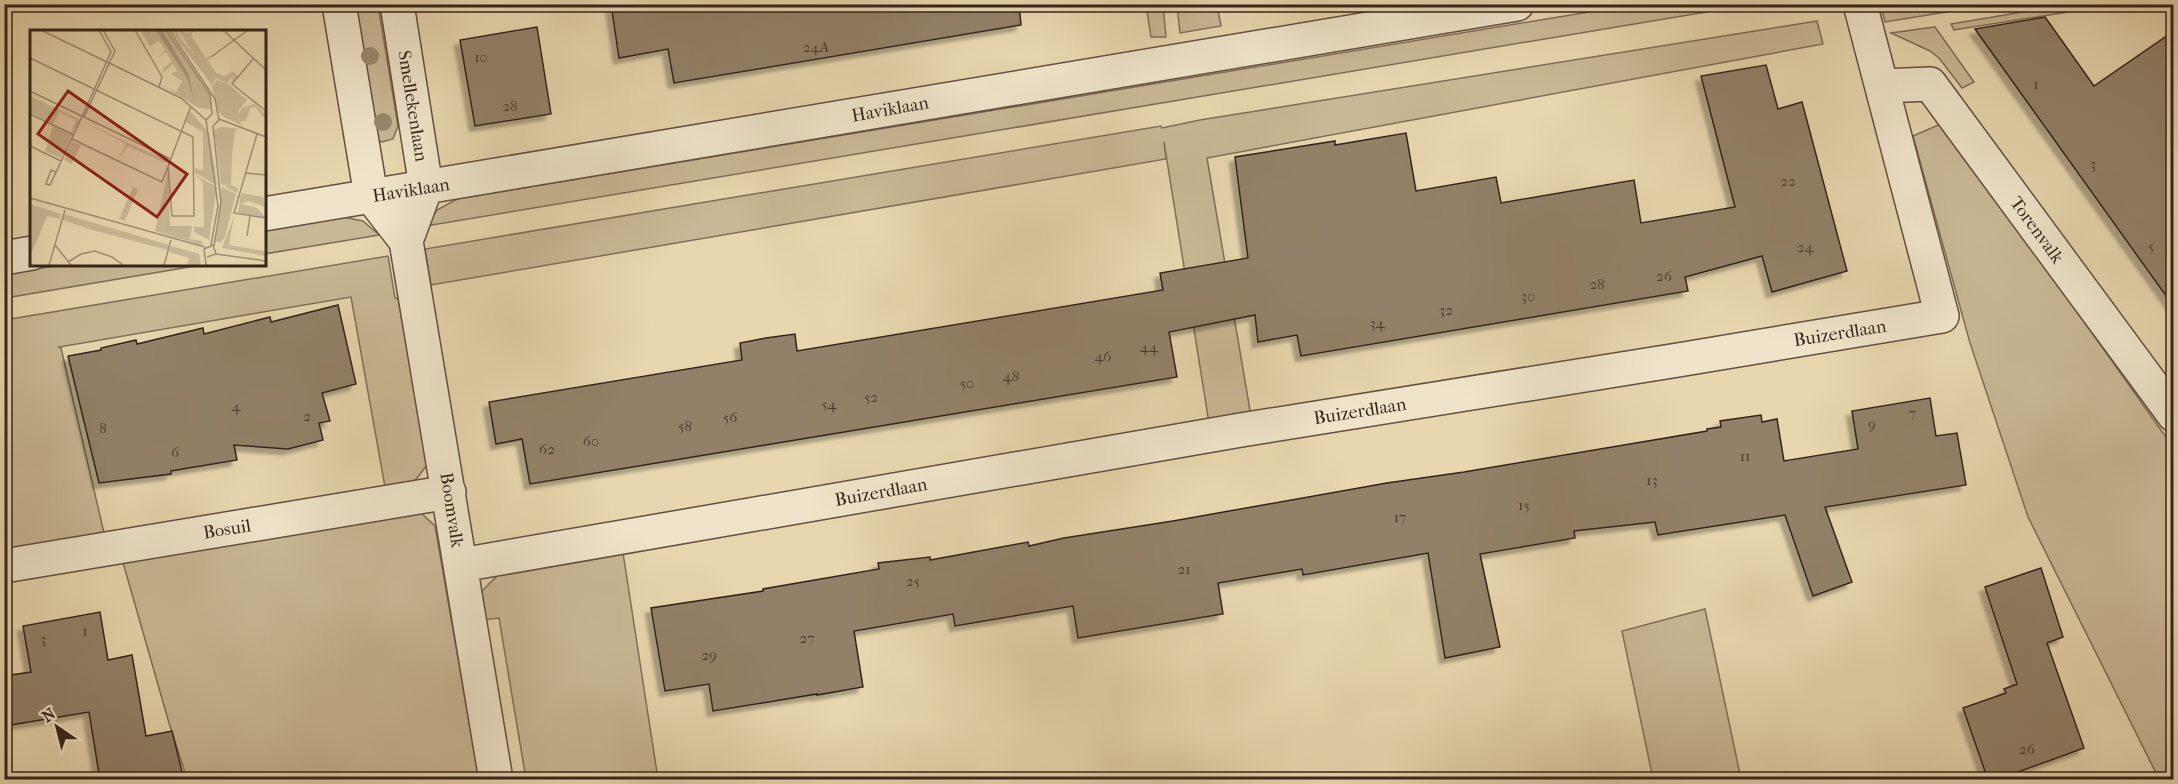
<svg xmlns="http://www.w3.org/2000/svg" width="2178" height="784" viewBox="0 0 2178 784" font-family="'IM FELL French Canon',serif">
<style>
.green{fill:#c9b895;stroke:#7f6e58;stroke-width:1.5}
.building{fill:#928167;stroke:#35241b;stroke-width:1.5;filter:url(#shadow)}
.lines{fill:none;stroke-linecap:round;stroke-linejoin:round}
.minor-casing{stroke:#625040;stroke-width:36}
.minor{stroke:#efe4ca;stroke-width:33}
.tree{fill:#99886e}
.labels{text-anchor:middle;stroke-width:4.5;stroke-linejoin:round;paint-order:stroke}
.number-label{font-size:15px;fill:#4c3b2e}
.street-label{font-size:18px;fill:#35241b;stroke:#efe4ca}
.inset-road{fill:none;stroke:#a08f73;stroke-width:1.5}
.view{fill:#8f2418;fill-opacity:0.15;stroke:#8f2418;stroke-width:3}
.inset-edge{fill:none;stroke:#35241b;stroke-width:3}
</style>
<defs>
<filter id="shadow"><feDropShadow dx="-5.5" dy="5.5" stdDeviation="1.5" flood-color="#0004"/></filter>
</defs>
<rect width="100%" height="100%" fill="#e7d6ae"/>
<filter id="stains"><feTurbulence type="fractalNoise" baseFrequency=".00333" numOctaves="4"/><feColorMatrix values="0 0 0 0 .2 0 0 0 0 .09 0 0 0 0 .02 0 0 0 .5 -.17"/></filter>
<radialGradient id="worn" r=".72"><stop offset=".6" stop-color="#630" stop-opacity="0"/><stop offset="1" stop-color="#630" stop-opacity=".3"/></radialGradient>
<path class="green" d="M 1888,4 L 1989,4 L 1989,5 L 1885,22 L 1881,6 Z
M 350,5 L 378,5 L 398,126 L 393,139 L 382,142 L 375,139 Z
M 1146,5 L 1163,5 L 1166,37 L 1151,37 Z
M 1177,5 L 1217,5 L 1221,26 L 1180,33 Z
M 1631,5 L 1748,5 L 426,226 L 437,210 L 457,199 Z
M 2063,5 L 2112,5 L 1954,30 L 1951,24 Z
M 1817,21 L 1823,44 L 1207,158 L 1251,416 L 1209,423 L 1164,142 L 1166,159 L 431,285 L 425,249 L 1161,126 L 1162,128 L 1200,120 Z
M 1934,27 L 1935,27 L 1974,82 L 1962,88 L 1939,58 L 1930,51 L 1891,33 Z
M 1943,123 L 2173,447 L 2173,779 L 2159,779 L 2028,517 L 1970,343 L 1913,136 Z
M 343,217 L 363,221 L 379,235 L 264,254 L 264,231 Z
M 388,256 L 395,298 L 398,298 L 427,465 L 414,482 L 385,487 L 351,297 L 59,347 L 61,348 L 104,533 L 5,549 L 5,320 Z
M 66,264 L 207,264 L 5,298 L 5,274 Z
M 420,512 L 435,526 L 479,779 L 187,779 L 169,723 L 122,559 Z
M 623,553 L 658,779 L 526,779 L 499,618 L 482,620 L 479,594 L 498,575 Z
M 1705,609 L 1741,779 L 1653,779 L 1622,631 Z"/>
<path class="building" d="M 611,4 L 1019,4 L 1021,25 L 674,83 L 668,49 L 619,58 Z
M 2045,17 L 2094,86 L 2174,31 L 2174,307 L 1975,29 Z
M 537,27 L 551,114 L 475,126 L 460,40 Z
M 1766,65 L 1778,109 L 1802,102 L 1847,271 L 1772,292 L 1762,256 L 1685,277 L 1688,291 L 1301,356 L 1297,335 L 1258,342 L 1255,315 L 1169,332 L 1177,377 L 530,484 L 522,439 L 496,444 L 489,402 L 742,360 L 740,343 L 766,338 L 795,334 L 797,351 L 1163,290 L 1160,273 L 1248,258 L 1235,157 L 1335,141 L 1335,145 L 1406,133 L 1416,191 L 1496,177 L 1501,203 L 1634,180 L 1641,223 L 1735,207 L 1701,76 Z
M 338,305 L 356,384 L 322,393 L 330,421 L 319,423 L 323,440 L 288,449 L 234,445 L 237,460 L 171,471 L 171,474 L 99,483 L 68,356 L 101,350 L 101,348 L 136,340 L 137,344 L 203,328 L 204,334 L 270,317 L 271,322 Z
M 1930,398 L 1936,436 L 1957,433 L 1966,485 L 1825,507 L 1852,582 L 1813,596 L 1785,515 L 1658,535 L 1655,522 L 1574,531 L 1575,538 L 1480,554 L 1500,647 L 1445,658 L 1428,553 L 1303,575 L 1302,569 L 1218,583 L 1223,614 L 1078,638 L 1073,606 L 955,626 L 953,614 L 854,631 L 863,687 L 817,695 L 817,694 L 713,711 L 709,684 L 665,691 L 651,608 L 763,591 L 763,589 L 879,569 L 878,563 L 930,557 L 930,560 L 1028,542 L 1029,546 L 1064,538 L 1173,521 L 1387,483 L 1464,472 L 1707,431 L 1707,429 L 1721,427 L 1720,421 L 1761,415 L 1762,422 L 1777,419 L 1784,461 L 1858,449 L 1852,411 Z
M 2041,568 L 2063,637 L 2047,643 L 2084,748 L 1996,780 L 1988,780 L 1963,708 L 2006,693 L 2004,689 L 2017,684 L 1985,587 Z
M 100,612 L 108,660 L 132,655 L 146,736 L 172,731 L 184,780 L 100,780 L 89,712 L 4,726 L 4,676 L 31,672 L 23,626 Z"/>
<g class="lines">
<defs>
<path id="minor" d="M 339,4 L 371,196 L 406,241 L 496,780
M 397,4 L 426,187 L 406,241
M 1882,86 L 1930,84 L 2174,415
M 264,214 L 1517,4
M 4,258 L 32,253
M 461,565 L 1241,430 L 1678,360 L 1942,316 L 1860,4
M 4,566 L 449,492"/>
</defs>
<use href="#minor" class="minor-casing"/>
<use href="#minor" class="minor"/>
</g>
<g class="tree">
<circle cx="370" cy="56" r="9"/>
<circle cx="383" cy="122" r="9"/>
</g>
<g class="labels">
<g class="number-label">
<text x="816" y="52">24A</text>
<text x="481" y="62">10</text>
<text x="2036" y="89">1</text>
<text x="510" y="111">28</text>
<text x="2093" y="169">3</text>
<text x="1788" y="186">22</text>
<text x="2151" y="251">5</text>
<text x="1805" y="252">24</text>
<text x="1664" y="281">26</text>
<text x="1597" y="289">28</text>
<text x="1528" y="301">30</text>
<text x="1446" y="315">32</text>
<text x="1377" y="328">34</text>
<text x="1149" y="352">44</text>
<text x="1103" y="361">46</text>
<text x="1011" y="381">48</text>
<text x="967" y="388">50</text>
<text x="871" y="402">52</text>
<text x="829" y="409">54</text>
<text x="236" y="411">4</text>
<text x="1912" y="418">7</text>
<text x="307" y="421">2</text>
<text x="730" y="422">56</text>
<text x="1872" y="429">9</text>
<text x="685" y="431">58</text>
<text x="103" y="433">8</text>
<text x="591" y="446">60</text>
<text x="547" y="454">62</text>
<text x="175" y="457">6</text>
<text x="1745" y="461">11</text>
<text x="1652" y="485">13</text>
<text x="1524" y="510">15</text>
<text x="1400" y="522">17</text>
<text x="1184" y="574">21</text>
<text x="913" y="586">25</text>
<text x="85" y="636">1</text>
<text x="807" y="643">27</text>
<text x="43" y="644">3</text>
<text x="709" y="660">29</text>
<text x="2027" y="754">26</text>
</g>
<g class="street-label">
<text transform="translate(413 106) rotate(81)" y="6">Smellekenlaan</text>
<text transform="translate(890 109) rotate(-10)" y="6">Haviklaan</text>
<text transform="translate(411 190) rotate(-9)" y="6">Haviklaan</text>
<text transform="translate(2037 230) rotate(54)" y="6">Torenvalk</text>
<text transform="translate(1840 333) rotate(-9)" y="6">Buizerdlaan</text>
<text transform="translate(1360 411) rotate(-9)" y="6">Buizerdlaan</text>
<text transform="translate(881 492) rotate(-10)" y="6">Buizerdlaan</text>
<text transform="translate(452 510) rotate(81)" y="6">Boomvalk</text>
<text transform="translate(227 529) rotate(-9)" y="6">Bosuil</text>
</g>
</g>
<g transform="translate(30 30)">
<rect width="236" height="236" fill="#e7d6ae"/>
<path d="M 114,0 L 128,1 L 157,47 L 164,70 L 159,45 L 134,6 L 132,0 L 135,0 L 179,65 L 182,79 L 169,78 L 132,55 L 146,62 L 152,51 L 141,44 L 147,41 L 143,34 L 133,43 L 133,38 L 142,32 L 136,22 L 127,28 L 135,20 L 129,11 L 120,16 L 111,2 ZM 140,0 L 147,0 L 150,8 L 165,25 L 148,0 L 159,3 L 164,0 L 161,6 L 176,28 L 182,25 L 178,31 L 186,43 L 195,46 L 203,41 L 208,46 L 200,54 L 204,45 L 197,53 L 186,48 L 182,55 ZM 187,50 L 198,54 L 217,70 L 209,80 L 207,86 L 212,78 L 224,74 L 235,83 L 235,89 L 225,77 L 220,78 L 216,91 L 210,92 L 213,96 L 194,87 L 188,81 L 182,57 ZM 0,66 L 50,90 L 44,102 L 41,102 L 46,90 L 29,82 L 23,94 L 0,82 ZM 160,81 L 179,103 L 187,155 L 165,143 L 165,138 L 173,141 L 173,102 L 156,92 ZM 52,91 L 137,131 L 136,133 L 98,116 L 88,130 L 96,114 ZM 23,96 L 42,105 L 31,128 L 15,121 ZM 191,97 L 211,99 L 205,100 L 202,126 L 201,155 L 208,158 L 207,163 L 196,157 L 198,151 L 195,156 L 191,154 L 184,100 ZM 42,112 L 51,115 L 42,134 L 34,130 ZM 138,141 L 140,196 L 162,196 L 160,209 L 172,211 L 172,215 L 125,201 ZM 165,145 L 187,157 L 179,210 L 164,202 L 164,197 L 174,197 L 173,152 ZM 103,157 L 108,159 L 95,191 L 89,189 ZM 192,157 L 206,164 L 195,207 L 190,213 L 186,211 ZM 211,163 L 233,167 L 235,177 L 218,171 L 211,174 L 227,178 L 235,187 L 208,183 ZM 0,174 L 31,184 L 30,189 L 17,186 L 0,227 ZM 34,184 L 139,215 L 138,220 L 62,200 L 33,190 ZM 204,186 L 199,215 L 235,221 L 235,226 L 192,218 ZM 141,216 L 169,224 L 171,235 L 157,235 L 159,228 L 139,222 Z" fill="#c9b895"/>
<path d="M 126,0 L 132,0 L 159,45 L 164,70 L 157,48 Z" fill="#aa997c"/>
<path class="inset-road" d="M 11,0 L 151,68 L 176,90M 105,0 L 132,47 L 129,57M 136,0 L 180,65 L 182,84M 139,0 L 185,69 L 189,90 L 183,96M 193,0 L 236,40M 181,27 L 218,0M 0,28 L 163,107 L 164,186 L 142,186 L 138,137M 223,29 L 202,54 L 236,81M 0,61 L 141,129M 0,84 L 44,105M 54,87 L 85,21 L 73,0M 189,89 L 236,107M 183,96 L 191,172 L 184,216M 227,104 L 204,183 L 236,188M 42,109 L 132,152 L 161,76M 0,116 L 31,131M 26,142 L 21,140 L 16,154 L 20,155 L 51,89 L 81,22 L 69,0M 215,143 L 236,145M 0,168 L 175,217M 217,206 L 220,186M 25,215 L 41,235M 181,215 L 188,176 L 176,90 L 182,84M 186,224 L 236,231M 38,232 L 51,224 L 65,221 L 82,227 L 93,235M 19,235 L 35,180M 134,235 L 141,210M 176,235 L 174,219 L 183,215 L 186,224 L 177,227"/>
<path class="view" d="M 38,61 L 157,144 L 127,187 L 8,104 Z"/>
<rect width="236" height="236" class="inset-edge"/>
</g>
<rect width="2178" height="784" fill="none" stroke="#e7d6ae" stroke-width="24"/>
<rect x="6" y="6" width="2166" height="772" fill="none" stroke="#35241b" stroke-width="3"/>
<rect x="12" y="12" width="2154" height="760" fill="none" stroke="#35241b" stroke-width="1.5"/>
<g transform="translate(57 727) rotate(325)" stroke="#efe4ca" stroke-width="4.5" paint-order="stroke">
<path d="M0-4.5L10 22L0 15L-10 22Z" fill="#35241b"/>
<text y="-9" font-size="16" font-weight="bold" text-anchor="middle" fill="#35241b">N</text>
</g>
<rect width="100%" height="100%" filter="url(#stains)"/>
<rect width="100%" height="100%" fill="url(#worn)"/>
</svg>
